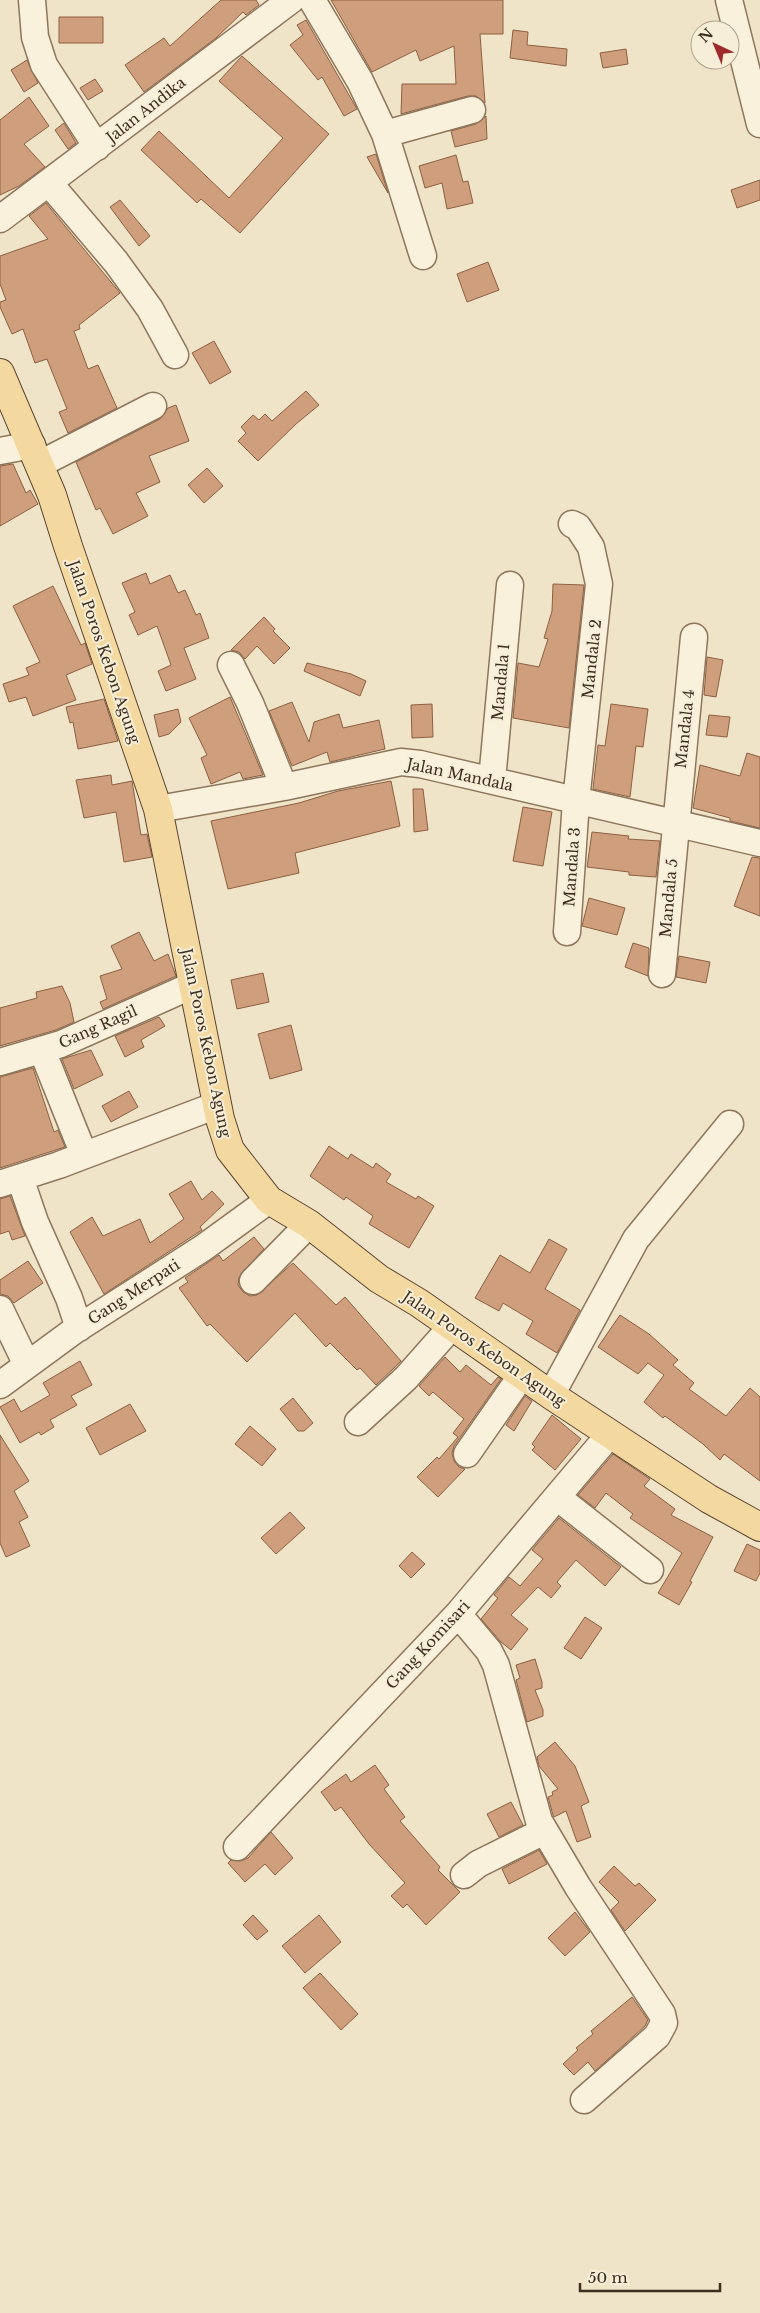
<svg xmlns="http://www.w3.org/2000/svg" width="760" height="2313" viewBox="0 0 760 2313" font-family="'Libre Baskerville',serif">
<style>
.building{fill:#cf9f7d;stroke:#8d5f41}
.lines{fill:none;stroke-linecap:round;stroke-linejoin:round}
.minor-casing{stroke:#8d765c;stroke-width:29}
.major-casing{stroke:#5b4430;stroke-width:30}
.minor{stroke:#faf1dc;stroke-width:26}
.major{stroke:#f3d9a0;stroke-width:28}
.labels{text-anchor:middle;stroke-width:4;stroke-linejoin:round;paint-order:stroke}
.street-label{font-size:15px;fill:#3d2e20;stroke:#f7eed8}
</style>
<rect width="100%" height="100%" fill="#f0e4c8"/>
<path class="building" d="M 221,0 L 256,0 L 259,5 L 246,15 L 243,12 L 216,38 L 144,92 L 125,65 L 164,38 L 170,46 Z
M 331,0 L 503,0 L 503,34 L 480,34 L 485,103 L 476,96 L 468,96 L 401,114 L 402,84 L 456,84 L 454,46 L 420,61 L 416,50 L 372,72 Z
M 59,17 L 103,17 L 103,43 L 59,43 Z
M 306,20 L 357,109 L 344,116 L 322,77 L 318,80 L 290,45 L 303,35 L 297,25 Z
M 513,30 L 528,32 L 527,45 L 567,49 L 566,66 L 510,58 Z
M 626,49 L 628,64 L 603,68 L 600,53 Z
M 242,56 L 329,134 L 240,233 L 201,199 L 197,203 L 141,150 L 159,131 L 229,198 L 283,138 L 219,81 Z
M 27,60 L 38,83 L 24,92 L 11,70 Z
M 95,79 L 103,91 L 88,100 L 80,88 Z
M 29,97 L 49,126 L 24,144 L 45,167 L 19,186 L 0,195 L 0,120 Z
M 486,116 L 487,139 L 455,147 L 451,131 L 476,124 Z
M 64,123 L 76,143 L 68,149 L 55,130 Z
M 376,154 L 388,193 L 367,157 Z
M 456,155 L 463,182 L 468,181 L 473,203 L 447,209 L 442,183 L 425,188 L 419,166 Z
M 760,180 L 760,200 L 737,208 L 731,190 Z
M 120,200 L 150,236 L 139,246 L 110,207 Z
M 46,203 L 120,293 L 79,325 L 80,329 L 74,331 L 88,369 L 98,365 L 117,408 L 68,433 L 59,412 L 67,409 L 47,359 L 35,363 L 23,329 L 12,334 L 0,307 L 0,302 L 6,300 L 0,284 L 0,256 L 48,239 L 29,216 Z
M 488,262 L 499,290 L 467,302 L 457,274 Z
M 214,341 L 231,372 L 210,384 L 192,353 Z
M 306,391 L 319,405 L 296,424 L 258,461 L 238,441 L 246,433 L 241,427 L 253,415 L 259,420 L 265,414 L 272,421 Z
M 176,405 L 189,441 L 149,456 L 160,482 L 136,493 L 148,516 L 113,534 L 100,508 L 96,510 L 76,462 L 160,419 L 168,408 Z
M 13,464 L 26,493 L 30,490 L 38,504 L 0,526 L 0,466 Z
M 207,468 L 223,486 L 204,503 L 188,485 Z
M 146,573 L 150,584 L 170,575 L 178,593 L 185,590 L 196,615 L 200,613 L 209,638 L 184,648 L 196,679 L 166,691 L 158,671 L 171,665 L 157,626 L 138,635 L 129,615 L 135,612 L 122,583 Z
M 553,584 L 584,585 L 569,728 L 513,718 L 518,663 L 539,667 L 548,639 L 544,638 L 552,611 Z
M 53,586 L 81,645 L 85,643 L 92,664 L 66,675 L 76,700 L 33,716 L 26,697 L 9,702 L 3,684 L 29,675 L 26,668 L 40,662 L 13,606 Z
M 264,617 L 275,629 L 273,631 L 290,648 L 274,664 L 257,646 L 245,659 L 239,652 L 231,650 Z
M 707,657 L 723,660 L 716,697 L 704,695 Z
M 307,663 L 351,674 L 366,681 L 360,696 L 304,671 Z
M 230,697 L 263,775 L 243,779 L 240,772 L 211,784 L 201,758 L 207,755 L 189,718 Z
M 104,699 L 118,741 L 78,749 L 73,722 L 70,723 L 66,707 Z
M 292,702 L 309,742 L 314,722 L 339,714 L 343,728 L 379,720 L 385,749 L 330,762 L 327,752 L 292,766 L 269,711 Z
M 432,704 L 433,737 L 412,738 L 411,705 Z
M 611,704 L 648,709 L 643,747 L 636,746 L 630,797 L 593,789 L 598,745 L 605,746 Z
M 178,709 L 181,722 L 169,734 L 159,737 L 154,715 Z
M 709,715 L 730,717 L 727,737 L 706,735 Z
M 747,753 L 760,757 L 760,828 L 730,821 L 730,818 L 693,808 L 700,765 L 740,776 Z
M 111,775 L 112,785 L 132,781 L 141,835 L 147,834 L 152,857 L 124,862 L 116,812 L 84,818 L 76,780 Z
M 391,781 L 400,826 L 295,853 L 299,873 L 228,889 L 211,821 L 299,803 L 338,791 Z
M 413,789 L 423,789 L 428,830 L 414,832 Z
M 523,807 L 552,812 L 543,866 L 513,861 Z
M 592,832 L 629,836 L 628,839 L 660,841 L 656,877 L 629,875 L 629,872 L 587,867 Z
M 752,857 L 760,858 L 760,916 L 734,906 Z
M 589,898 L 625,908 L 617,935 L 582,926 Z
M 139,932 L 154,961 L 168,954 L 176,976 L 103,1009 L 100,1002 L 107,999 L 100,976 L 122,969 L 111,946 Z
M 633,943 L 649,948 L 648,976 L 625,967 Z
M 679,956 L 710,962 L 706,983 L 676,977 Z
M 263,973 L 269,1002 L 237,1009 L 231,980 Z
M 62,986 L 70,1003 L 74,1022 L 56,1030 L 0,1046 L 0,1008 L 37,998 L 36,992 Z
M 159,1017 L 165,1026 L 141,1040 L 144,1047 L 125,1057 L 115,1036 Z
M 291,1025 L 302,1070 L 270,1079 L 258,1034 Z
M 91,1050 L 103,1075 L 74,1089 L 62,1059 Z
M 33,1068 L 54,1132 L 58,1130 L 65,1147 L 0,1168 L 0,1077 Z
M 129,1091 L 138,1107 L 111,1122 L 102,1106 Z
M 329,1146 L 348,1159 L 351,1154 L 373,1168 L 376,1163 L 391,1174 L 386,1182 L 416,1199 L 418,1196 L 434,1206 L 409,1248 L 369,1224 L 373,1216 L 346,1197 L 344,1200 L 310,1176 Z
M 191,1181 L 202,1200 L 212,1191 L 224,1204 L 200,1227 L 202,1230 L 104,1294 L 70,1232 L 92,1217 L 103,1236 L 140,1219 L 150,1243 L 184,1219 L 169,1194 Z
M 10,1196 L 25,1236 L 12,1240 L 9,1231 L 0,1234 L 0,1199 Z
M 254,1237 L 264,1249 L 239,1277 L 238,1285 L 243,1292 L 250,1296 L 257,1295 L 293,1263 L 336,1305 L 345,1297 L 401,1361 L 395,1367 L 376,1385 L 360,1368 L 357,1370 L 330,1343 L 326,1347 L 295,1313 L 247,1362 L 210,1324 L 207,1326 L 179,1288 L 188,1282 L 185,1278 L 219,1255 L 223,1261 Z
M 549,1239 L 567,1249 L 545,1289 L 580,1310 L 557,1353 L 526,1334 L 533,1321 L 503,1303 L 499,1311 L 475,1298 L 500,1255 L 530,1273 Z
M 28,1261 L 43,1283 L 14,1303 L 8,1296 L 0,1294 L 0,1280 Z
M 620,1315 L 649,1334 L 678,1360 L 673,1365 L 694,1383 L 689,1389 L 726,1416 L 750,1388 L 760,1397 L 760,1481 L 724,1454 L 720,1460 L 703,1444 L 665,1416 L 663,1418 L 644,1402 L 664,1375 L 648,1363 L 638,1374 L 598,1347 Z
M 445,1357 L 460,1372 L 466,1365 L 491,1385 L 498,1377 L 501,1379 L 454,1446 L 452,1453 L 454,1461 L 459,1467 L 465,1469 L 438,1497 L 417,1477 L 437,1457 L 439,1459 L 458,1437 L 453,1433 L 464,1419 L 433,1392 L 429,1396 L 419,1386 Z
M 80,1361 L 92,1385 L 71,1396 L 77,1405 L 50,1420 L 54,1427 L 41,1435 L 39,1432 L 20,1443 L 0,1407 L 14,1399 L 21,1412 L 50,1395 L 43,1383 Z
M 525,1396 L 532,1401 L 514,1431 L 506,1425 Z
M 293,1398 L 313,1423 L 304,1431 L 298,1431 L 280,1409 Z
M 130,1404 L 146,1431 L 100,1455 L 86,1428 Z
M 552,1415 L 581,1439 L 555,1470 L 532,1450 L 535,1447 L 532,1444 Z
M 250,1426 L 276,1449 L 262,1466 L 235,1444 Z
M 0,1435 L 29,1481 L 14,1491 L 28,1517 L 19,1522 L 30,1546 L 6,1557 L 0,1543 Z
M 613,1454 L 650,1479 L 644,1486 L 675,1509 L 671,1515 L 713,1537 L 690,1581 L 692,1582 L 679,1605 L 658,1593 L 682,1553 L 630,1518 L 633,1514 L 606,1493 L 595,1508 L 578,1495 Z
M 290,1512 L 305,1528 L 276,1554 L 261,1538 Z
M 559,1518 L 621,1567 L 605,1586 L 576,1560 L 557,1582 L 561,1586 L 551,1598 L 538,1587 L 511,1615 L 528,1629 L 511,1650 L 501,1642 L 481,1619 L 498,1598 L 494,1595 L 509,1577 L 520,1586 L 543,1559 L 532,1550 Z
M 747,1544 L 760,1550 L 760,1573 L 756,1581 L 734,1571 Z
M 412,1552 L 425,1564 L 411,1578 L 399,1566 Z
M 585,1617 L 602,1628 L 581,1659 L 564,1648 Z
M 535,1659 L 542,1682 L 542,1688 L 535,1690 L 543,1710 L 543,1716 L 527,1722 L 516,1680 L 520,1678 L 516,1665 Z
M 555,1742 L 575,1766 L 589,1802 L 581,1806 L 591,1837 L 577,1842 L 566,1811 L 554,1817 L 553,1815 L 548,1797 L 553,1795 L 552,1792 L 558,1789 L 539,1766 L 537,1757 Z
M 375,1765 L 389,1785 L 384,1789 L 405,1817 L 400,1821 L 440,1867 L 438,1870 L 460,1892 L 426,1925 L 407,1904 L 403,1908 L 391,1896 L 405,1883 L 369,1844 L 341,1807 L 335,1811 L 321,1792 L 346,1774 L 351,1782 Z
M 511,1802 L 523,1825 L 499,1837 L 487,1814 Z
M 271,1832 L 293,1858 L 275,1875 L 265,1864 L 245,1882 L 228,1863 L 231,1860 L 241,1861 L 248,1858 Z
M 539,1850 L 547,1864 L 509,1884 L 502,1869 Z
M 614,1866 L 635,1886 L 639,1883 L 656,1900 L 625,1931 L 611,1910 L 619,1902 L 599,1882 Z
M 575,1912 L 590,1932 L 565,1956 L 548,1938 Z
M 253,1915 L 268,1931 L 257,1940 L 243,1925 Z
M 319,1915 L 341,1942 L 305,1973 L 282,1946 Z
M 320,1973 L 358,2014 L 341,2030 L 303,1988 Z
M 632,1997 L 648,2020 L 645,2026 L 595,2071 L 588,2062 L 574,2075 L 563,2064 L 578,2050 L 576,2048 L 593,2034 L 591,2031 Z"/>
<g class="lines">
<defs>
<path id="minor" d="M 32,0 L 35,37 L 44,65 L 97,147
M 312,0 L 360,81 L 385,134 L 423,256
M 729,0 L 760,124
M 385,134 L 472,110
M 49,183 L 116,262 L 150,309 L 175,355
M 0,219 L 291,0
M 0,451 L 32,445
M 40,464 L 153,406
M 231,665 L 250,703 L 284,787
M 492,780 L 510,585
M 158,809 L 284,787 L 401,762 L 420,764 L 760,843
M 567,932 L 576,801 L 599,584 L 591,547 L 578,527 L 572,524
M 662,974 L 694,637
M 42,1050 L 84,1155
M 0,1062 L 61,1044 L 193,985
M 20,1178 L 35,1222 L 69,1298 L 79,1328
M 0,1184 L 59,1165 L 217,1105
M 253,1281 L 309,1224
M 0,1309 L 27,1365
M 0,1385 L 75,1330 L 203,1248 L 269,1200
M 551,1395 L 636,1239 L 730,1124
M 358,1422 L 406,1378 L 452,1326
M 467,1454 L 522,1375
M 557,1497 L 650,1570
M 458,1614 L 489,1651 L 496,1665 L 539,1821 L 578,1887 L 662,2014 L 664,2023 L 657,2036 L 584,2100
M 237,1847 L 458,1614 L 610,1434
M 464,1875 L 478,1864 L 544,1831"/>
<path id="major" d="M 0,373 L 52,495 L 68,546 L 158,809 L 220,1119 L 230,1150 L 269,1200 L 309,1224 L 379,1279 L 419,1303 L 551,1395 L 709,1499 L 760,1527"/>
</defs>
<use href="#minor" class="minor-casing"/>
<use href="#major" class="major-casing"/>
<use href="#minor" class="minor"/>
<use href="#major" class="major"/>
</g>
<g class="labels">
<g class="street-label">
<text transform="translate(146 110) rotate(-38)" y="5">Jalan Andika</text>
<text transform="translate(104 652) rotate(71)" y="5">Jalan Poros Kebon Agung</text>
<text transform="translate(592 659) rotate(-84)" y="5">Mandala 2</text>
<text transform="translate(501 682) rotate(-85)" y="5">Mandala 1</text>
<text transform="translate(685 729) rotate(-84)" y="5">Mandala 4</text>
<text transform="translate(460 775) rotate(12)" y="5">Jalan Mandala</text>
<text transform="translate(572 867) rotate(-86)" y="5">Mandala 3</text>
<text transform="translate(669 898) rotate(-85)" y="5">Mandala 5</text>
<text transform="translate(98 1027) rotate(-24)" y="5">Gang Ragil</text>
<text transform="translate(206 1043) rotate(78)" y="5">Jalan Poros Kebon Agung</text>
<text transform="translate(134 1292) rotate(-33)" y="5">Gang Merpati</text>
<text transform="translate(484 1349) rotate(34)" y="5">Jalan Poros Kebon Agung</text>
<text transform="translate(428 1645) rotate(-47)" y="5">Gang Komisari</text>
</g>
</g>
<g transform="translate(715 45) rotate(316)"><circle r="24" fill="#f7eed8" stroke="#ada18e"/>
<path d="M0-4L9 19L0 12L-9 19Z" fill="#9e2a2b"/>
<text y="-8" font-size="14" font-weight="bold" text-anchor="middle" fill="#3d2e20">N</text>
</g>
<path d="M580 2283v8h140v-8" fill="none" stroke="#3d2e20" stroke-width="2.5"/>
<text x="588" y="2283" font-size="15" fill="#3d2e20" stroke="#f7eed8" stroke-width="4" paint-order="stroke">50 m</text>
</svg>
